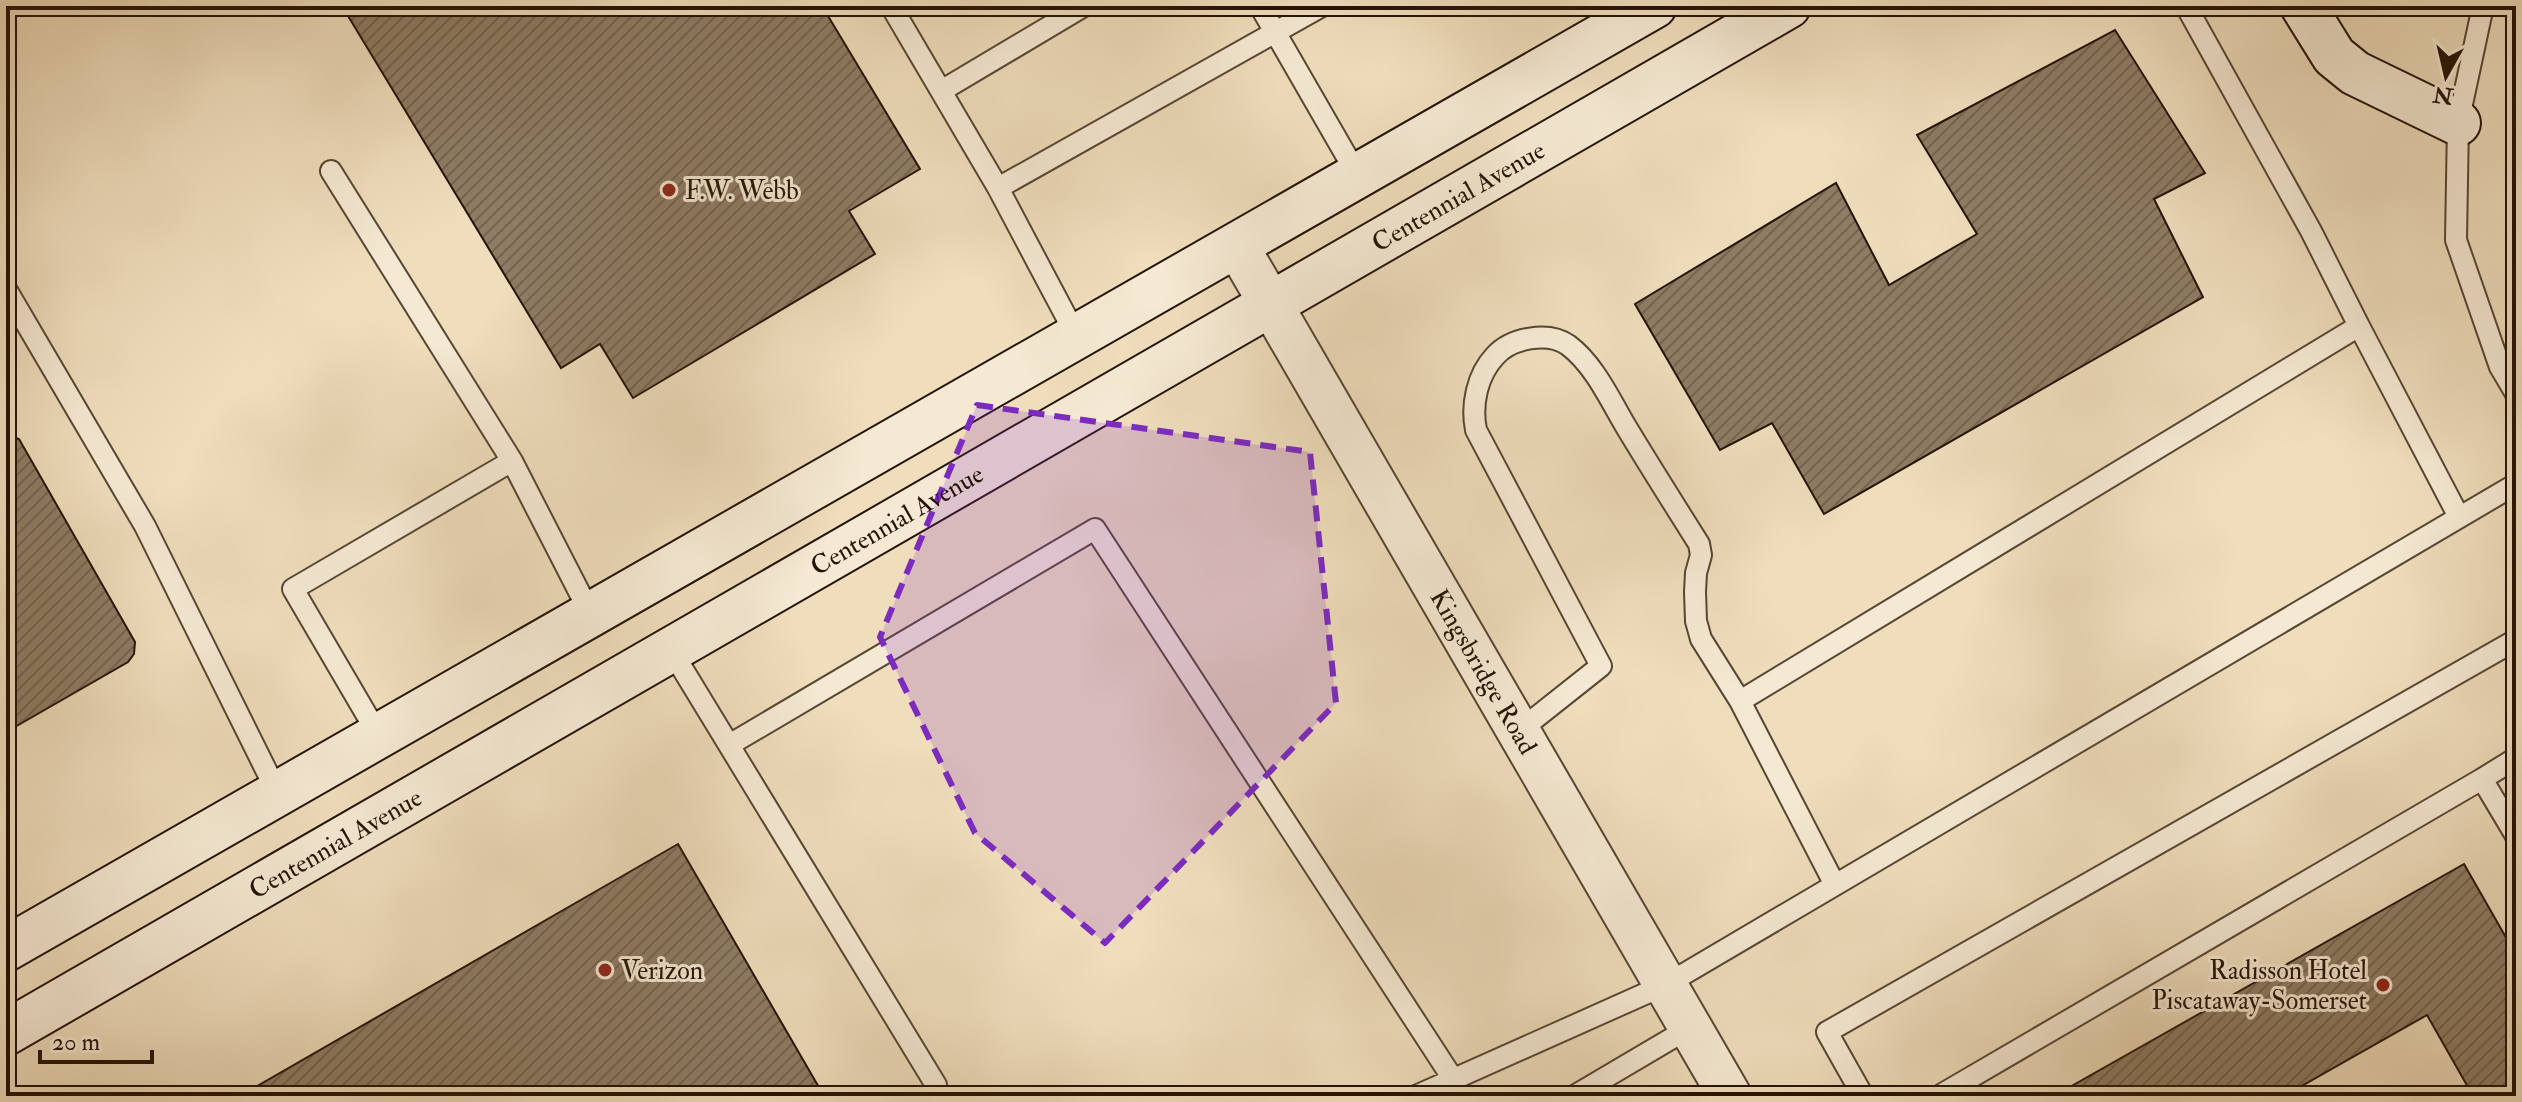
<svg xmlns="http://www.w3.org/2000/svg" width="2522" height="1102" viewBox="0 0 2522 1102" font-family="'IM FELL Double Pica',serif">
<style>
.building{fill:url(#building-hatch);stroke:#241305;stroke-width:2}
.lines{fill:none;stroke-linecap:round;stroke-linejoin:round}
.lane-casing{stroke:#574633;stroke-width:24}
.street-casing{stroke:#574633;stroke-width:46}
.secondary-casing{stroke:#241305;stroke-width:48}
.lane{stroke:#f5e9d3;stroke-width:20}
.street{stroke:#f5e9d3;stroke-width:42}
.secondary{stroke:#f5e9d3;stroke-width:44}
.marked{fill:#7b2cbf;fill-opacity:0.2;stroke:#7b2cbf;stroke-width:6;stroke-dasharray:16 10;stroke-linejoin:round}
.poi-dot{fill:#8f2418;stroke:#f5e9d3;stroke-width:3}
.labels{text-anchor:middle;stroke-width:6;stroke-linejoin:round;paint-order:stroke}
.poi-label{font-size:26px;fill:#241305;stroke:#f5e9d3;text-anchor:start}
.street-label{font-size:26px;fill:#241305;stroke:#f5e9d3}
</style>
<defs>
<pattern id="building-hatch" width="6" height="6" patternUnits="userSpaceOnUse" patternTransform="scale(2)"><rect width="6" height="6" fill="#8e7c64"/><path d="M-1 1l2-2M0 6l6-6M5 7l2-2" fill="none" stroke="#746450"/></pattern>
</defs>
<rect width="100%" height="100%" fill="#efddbc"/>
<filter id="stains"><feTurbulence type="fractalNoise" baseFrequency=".0025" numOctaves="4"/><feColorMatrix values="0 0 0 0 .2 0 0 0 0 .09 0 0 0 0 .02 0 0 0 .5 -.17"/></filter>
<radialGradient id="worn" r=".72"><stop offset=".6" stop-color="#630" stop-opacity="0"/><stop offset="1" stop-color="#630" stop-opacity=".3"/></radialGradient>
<path class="building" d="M 342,6 L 822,6 L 920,169 L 849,211 L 875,254 L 633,398 L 600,344 L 561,368 Z
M 2115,30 L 2205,173 L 2154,199 L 2203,297 L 1824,514 L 1772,423 L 1720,450 L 1635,304 L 1836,183 L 1889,285 L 1977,234 L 1917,135 Z
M 6,434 L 19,439 L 135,642 L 134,654 L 128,662 L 6,732 Z
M 678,844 L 824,1096 L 240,1096 Z
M 2464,864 L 2516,955 L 2516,1096 L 2473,1096 L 2427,1015 L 2284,1096 L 2054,1096 Z"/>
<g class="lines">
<defs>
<path id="lane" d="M 891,6 L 998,188 L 1077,337
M 1260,6 L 1358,176
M 2186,6 L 2311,231 L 2359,326
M 2483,6 L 2458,123 L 2456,240 L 2500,367 L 2516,394
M 941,91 L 1084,6
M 331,171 L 512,461
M 998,188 L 1322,6
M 6,289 L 145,526 L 278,794
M 671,650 L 936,1085
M 1740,701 L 2359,326 L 2459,517
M 1519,731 L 1601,666 L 1476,430 C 1471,405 1477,375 1495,356 C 1511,338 1548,331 1568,345 C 1595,365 1611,402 1628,430 C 1651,468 1675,506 1699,544 L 1701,555 L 1696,573 L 1695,592 L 1696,621 L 1701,639 L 1740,701 L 1835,885
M 379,736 L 293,589 L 512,461 L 591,615
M 729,745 L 1095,529 L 1453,1079
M 2482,779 L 2516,758
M 1416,1096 L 1667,984 L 2516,484
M 1574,1096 L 1691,1027
M 1863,1096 L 1827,1032 L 2516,640
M 1939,1096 L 2482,779 L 2516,836"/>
<g id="street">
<path id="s1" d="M 1237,246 L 1730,1096"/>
</g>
<g id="secondary">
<path d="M 2303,6 L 2334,56 L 2355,73 L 2458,123"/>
<path d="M 6,949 L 1654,6"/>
<path id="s2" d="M 6,1033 L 1788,6"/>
</g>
</defs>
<use href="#lane" class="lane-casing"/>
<use href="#street" class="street-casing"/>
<use href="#secondary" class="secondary-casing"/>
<use href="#lane" class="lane"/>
<use href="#street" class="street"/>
<use href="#secondary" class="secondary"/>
</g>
<path class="marked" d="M 977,405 L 1310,452 L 1336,703 L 1105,943 L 975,833 L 880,637 Z"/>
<g class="poi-dot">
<circle cx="669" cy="190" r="8"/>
<circle cx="605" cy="970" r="8"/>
<circle cx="2383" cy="985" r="8"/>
</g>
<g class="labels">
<g class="poi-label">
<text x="685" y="199">F.W. Webb</text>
<text x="621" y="979">Verizon</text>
<text x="2367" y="979" text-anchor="end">Radisson Hotel<tspan x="2367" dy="30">Piscataway-Somerset</tspan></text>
</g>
<g class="street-label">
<text dy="9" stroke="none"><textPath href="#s2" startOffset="1676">Centennial Avenue</textPath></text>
<text dy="9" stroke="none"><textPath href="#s2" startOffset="1028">Centennial Avenue</textPath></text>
<text dy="9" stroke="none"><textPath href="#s1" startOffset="492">Kingsbridge Road</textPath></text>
<text dy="9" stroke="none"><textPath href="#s2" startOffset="380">Centennial Avenue</textPath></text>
</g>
</g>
<rect width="2522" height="1102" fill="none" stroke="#efddbc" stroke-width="32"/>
<rect x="8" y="8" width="2506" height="1086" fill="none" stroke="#241305" stroke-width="4"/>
<rect x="16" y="16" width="2490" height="1070" fill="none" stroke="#241305" stroke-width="2"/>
<g transform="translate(2446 76) rotate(188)" stroke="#f5e9d3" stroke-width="6" paint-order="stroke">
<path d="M0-6L14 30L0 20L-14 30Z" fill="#241305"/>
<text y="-12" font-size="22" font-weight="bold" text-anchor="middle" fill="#241305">N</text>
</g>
<path d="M40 1050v12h112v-12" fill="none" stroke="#241305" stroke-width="4"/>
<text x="52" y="1050" font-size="24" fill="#241305" stroke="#f5e9d3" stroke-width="6" paint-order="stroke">20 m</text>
<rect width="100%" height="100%" filter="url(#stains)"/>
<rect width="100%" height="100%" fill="url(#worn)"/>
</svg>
